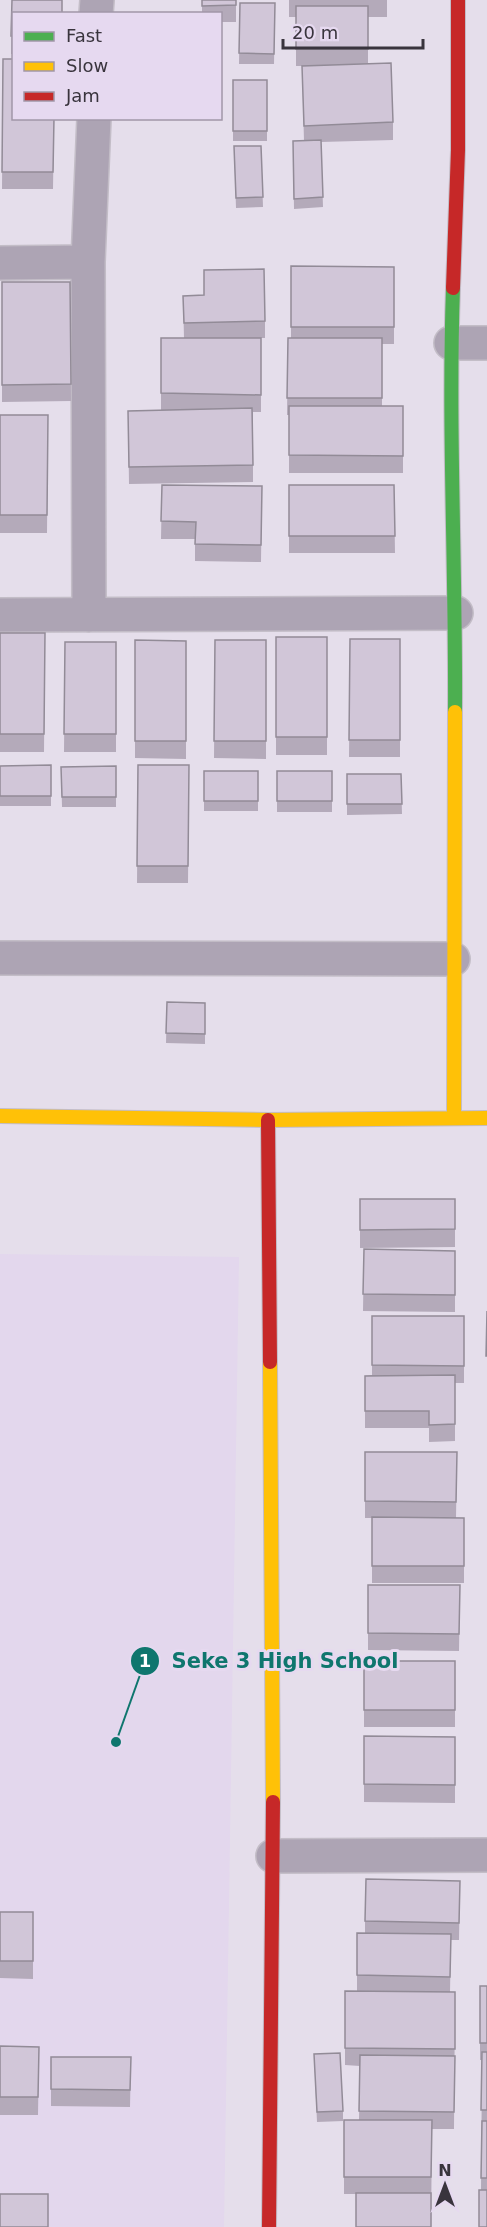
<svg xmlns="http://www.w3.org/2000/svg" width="487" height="2227" viewBox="0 0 487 2227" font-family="'DejaVu Sans',sans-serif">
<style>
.built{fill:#e3d7ed}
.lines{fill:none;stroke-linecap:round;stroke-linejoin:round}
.street-casing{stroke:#c3bdc7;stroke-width:36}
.fast-casing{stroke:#c3bdc7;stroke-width:16}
.slow-casing{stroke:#c3bdc7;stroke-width:16}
.jam-casing{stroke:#c3bdc7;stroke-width:16}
.street{stroke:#ada4b4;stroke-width:33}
.fast{stroke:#4caf50;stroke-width:14}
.slow{stroke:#ffc107;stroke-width:14}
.jam{stroke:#c62828;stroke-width:14}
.wall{fill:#b4aaba}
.building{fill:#d1c6d8;stroke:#928b97;stroke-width:1.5}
.leader{fill:none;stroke:#0f766e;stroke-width:2}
.callout-dot{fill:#0f766e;stroke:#e6d9f0;stroke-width:2}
.mark-label{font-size:18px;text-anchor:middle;font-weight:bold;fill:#fff}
.callout-label{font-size:21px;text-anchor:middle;font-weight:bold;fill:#0f766e;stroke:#e6d9f0;stroke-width:6;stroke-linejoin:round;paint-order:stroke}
</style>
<rect width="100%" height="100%" fill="#e5deeb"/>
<path class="built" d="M 0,1254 L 239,1257 L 224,2227 L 0,2227 Z"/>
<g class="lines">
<defs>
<path id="street" d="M 96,14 L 97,0
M 88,262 L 89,615
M 0,263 L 88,262 L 94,118
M 451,343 L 487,343
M 0,615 L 456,613
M 0,958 L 453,959
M 273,1856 L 487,1855"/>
<path id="fast" d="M 453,288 C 448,429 456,571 455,712"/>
<path id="slow" d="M 0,1116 L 268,1120 L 487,1118
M 454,1118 L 455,712
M 270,1362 L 273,1802"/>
<path id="jam" d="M 453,288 L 458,150 L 458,0
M 268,1120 L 270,1362
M 269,2227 L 273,1802"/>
</defs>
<use href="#street" class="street-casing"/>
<use href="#fast" class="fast-casing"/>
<use href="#slow" class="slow-casing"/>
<use href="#jam" class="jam-casing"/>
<use href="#street" class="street"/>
<use href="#fast" class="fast"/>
<use href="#slow" class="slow"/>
<use href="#jam" class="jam"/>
</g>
<path class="wall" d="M 12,0 L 14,14 L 14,54 L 11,54 Z
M 202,0 L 236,0 L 236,22 L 220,22 L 220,14 L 202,14 Z
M 289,0 L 387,0 L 387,17 L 368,17 L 368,64 L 393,122 L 393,140 L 321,142 L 323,207 L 294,209 L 293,141 L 304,141 L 302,66 L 313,66 L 296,66 L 296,17 L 289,17 Z
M 240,3 L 275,3 L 274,64 L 239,64 Z
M 3,59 L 54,118 L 53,189 L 2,189 Z
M 233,80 L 267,80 L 267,141 L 233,141 Z
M 234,146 L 261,146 L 263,207 L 236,208 Z
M 291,266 L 394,267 L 394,344 L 382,344 L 382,406 L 403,406 L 403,473 L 289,473 L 289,415 L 287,415 L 288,338 L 291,338 Z
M 2,282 L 70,282 L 71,401 L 2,402 Z
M 183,296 L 265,321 L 265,338 L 253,338 L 261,338 L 261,412 L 253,412 L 253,482 L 129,484 L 128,411 L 161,410 L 161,338 L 184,338 Z
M 0,415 L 48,415 L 47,533 L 0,533 Z
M 162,485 L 262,486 L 261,562 L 195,561 L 195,539 L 161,539 Z
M 289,485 L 394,485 L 395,553 L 289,553 Z
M 0,633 L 45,633 L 44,752 L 0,752 Z
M 276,637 L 327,637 L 327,755 L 276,755 Z
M 350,639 L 400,639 L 400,757 L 349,757 Z
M 135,640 L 186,641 L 186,759 L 135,758 Z
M 215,640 L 266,640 L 266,759 L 214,758 Z
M 65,642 L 116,642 L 116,752 L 64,752 Z
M 51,765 L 51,806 L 0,806 L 0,766 Z
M 138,765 L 189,765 L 188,883 L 137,883 Z
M 116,766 L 116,807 L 62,807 L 61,767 Z
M 204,771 L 258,771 L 258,811 L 204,811 Z
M 277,771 L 332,771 L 332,812 L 277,812 Z
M 347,774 L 401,774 L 402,814 L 347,815 Z
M 167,1002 L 205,1003 L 205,1044 L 166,1043 Z
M 360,1199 L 455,1199 L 455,1247 L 360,1248 Z
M 364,1249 L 455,1251 L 455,1312 L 363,1311 Z
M 464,1316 L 464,1383 L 455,1383 L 455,1441 L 429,1442 L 429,1428 L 365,1428 L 365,1376 L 372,1375 L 372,1365 Z
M 365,1452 L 457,1452 L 456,1518 L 464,1518 L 464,1583 L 372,1583 L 372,1518 L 365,1518 Z
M 368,1585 L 460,1585 L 459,1651 L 368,1650 Z
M 364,1661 L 455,1661 L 455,1727 L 364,1727 Z
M 364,1736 L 455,1737 L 455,1803 L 364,1802 Z
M 460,1881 L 459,1940 L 451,1940 L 450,1992 L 455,1992 L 454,2129 L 432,2129 L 431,2227 L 356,2194 L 344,2194 L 344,2120 L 359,2120 L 360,2066 L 345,2065 L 345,1991 L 357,1991 L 357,1933 L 365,1933 L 365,1921 Z
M 0,1912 L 33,1912 L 33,1979 L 0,1978 Z
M 480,1986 L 487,1986 L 487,2227 L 481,2190 L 482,2060 L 480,2060 Z
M 0,2046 L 39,2047 L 38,2115 L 0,2115 Z
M 314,2054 L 343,2111 L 343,2121 L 317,2122 Z
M 51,2057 L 131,2057 L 130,2107 L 51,2106 Z"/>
<path class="building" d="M 12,0 L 62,0 L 62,14 L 14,14 L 14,36 L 11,36 Z
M 202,0 L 236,0 L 236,5 L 202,6 Z
M 240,3 L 275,3 L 274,54 L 239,53 Z
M 296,6 L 368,6 L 368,49 L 296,49 Z
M 3,59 L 14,59 L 14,118 L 54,118 L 53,172 L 2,172 Z
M 391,63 L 393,122 L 304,126 L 302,66 Z
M 233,80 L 267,80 L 267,131 L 233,131 Z
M 321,140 L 323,197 L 294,199 L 293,141 Z
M 234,146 L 261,146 L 263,197 L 236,198 Z
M 291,266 L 394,267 L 394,327 L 291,327 Z
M 264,269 L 265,321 L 184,323 L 183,296 L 204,295 L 204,270 Z
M 2,282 L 70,282 L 71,384 L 2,385 Z
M 161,338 L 261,338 L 261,395 L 161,393 Z
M 288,338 L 382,338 L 382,398 L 287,398 Z
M 289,406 L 403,406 L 403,456 L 289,455 Z
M 252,408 L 253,465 L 129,467 L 128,411 Z
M 0,415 L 48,415 L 47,515 L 0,515 Z
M 162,485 L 262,486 L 261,545 L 195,544 L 196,522 L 161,521 Z
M 289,485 L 394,485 L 395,536 L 289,536 Z
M 0,633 L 45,633 L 44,734 L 0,734 Z
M 276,637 L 327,637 L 327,737 L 276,737 Z
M 350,639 L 400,639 L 400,740 L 349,740 Z
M 135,640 L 186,641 L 186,741 L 135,741 Z
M 215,640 L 266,640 L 266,741 L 214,741 Z
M 65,642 L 116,642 L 116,734 L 64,734 Z
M 51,765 L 51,796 L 0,796 L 0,766 Z
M 138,765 L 189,765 L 188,866 L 137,866 Z
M 116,766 L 116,797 L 62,797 L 61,767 Z
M 204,771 L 258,771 L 258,801 L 204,801 Z
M 277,771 L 332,771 L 332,801 L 277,801 Z
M 347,774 L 401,774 L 402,804 L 347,804 Z
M 167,1002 L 205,1003 L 205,1034 L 166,1033 Z
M 360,1199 L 455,1199 L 455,1229 L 360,1230 Z
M 364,1249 L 455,1251 L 455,1295 L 363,1294 Z
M 487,1311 L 487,1356 L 486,1356 Z
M 372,1316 L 464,1316 L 464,1366 L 372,1365 Z
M 455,1375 L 455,1424 L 429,1425 L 429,1411 L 365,1411 L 365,1376 Z
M 365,1452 L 457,1452 L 456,1502 L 365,1501 Z
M 372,1517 L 464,1518 L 464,1566 L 372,1566 Z
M 368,1585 L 460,1585 L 459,1634 L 368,1633 Z
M 364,1661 L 455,1661 L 455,1710 L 364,1710 Z
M 364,1736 L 455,1737 L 455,1785 L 364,1784 Z
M 366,1879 L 460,1881 L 459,1923 L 365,1921 Z
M 0,1912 L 33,1912 L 33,1961 L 0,1961 Z
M 357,1933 L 451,1934 L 450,1977 L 357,1975 Z
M 480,1986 L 487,1986 L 487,2043 L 480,2043 Z
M 345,1991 L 455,1992 L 455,2049 L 345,2048 Z
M 0,2046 L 39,2047 L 38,2097 L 0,2097 Z
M 482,2052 L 487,2052 L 487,2110 L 481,2110 Z
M 340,2053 L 343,2111 L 317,2112 L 314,2054 Z
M 360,2055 L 455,2056 L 454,2112 L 359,2111 Z
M 51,2057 L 131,2057 L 130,2090 L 51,2089 Z
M 344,2120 L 432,2120 L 431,2177 L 344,2177 Z
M 482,2121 L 487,2121 L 487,2178 L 481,2178 Z
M 479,2190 L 487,2190 L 487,2227 L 479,2227 Z
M 356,2193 L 431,2193 L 431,2227 L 356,2227 Z
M 0,2194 L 48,2194 L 48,2227 L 0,2227 Z"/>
<path class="leader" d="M116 1742L145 1661"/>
<g class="callout-dot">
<circle cx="116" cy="1742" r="6"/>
<circle cx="145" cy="1661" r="15"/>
</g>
<g class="mark-label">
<text x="145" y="1667">1</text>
</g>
<g class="callout-label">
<text x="285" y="1668">Seke 3 High School</text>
</g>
<rect x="12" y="12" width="210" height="108" fill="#e6d9f0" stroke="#a197a8" stroke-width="1.5"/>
<rect x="24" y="32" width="30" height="9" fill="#4caf50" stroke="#a197a8" stroke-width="1.5"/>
<text x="66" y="42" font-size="18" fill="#39343d">Fast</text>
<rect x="24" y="62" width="30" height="9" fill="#ffc107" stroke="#a197a8" stroke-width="1.5"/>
<text x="66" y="72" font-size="18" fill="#39343d">Slow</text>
<rect x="24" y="92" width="30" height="9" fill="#c62828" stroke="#a197a8" stroke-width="1.5"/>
<text x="66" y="102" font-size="18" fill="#39343d">Jam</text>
<g transform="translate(445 2185)" stroke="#e6d9f0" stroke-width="4.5" paint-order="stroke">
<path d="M0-4.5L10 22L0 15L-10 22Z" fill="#39343d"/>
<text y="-9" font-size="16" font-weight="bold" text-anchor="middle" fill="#39343d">N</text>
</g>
<path d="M283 39v9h140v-9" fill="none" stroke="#39343d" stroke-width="3"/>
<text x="292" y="39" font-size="18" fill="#39343d" stroke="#e6d9f0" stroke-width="4.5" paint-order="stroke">20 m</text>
</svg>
